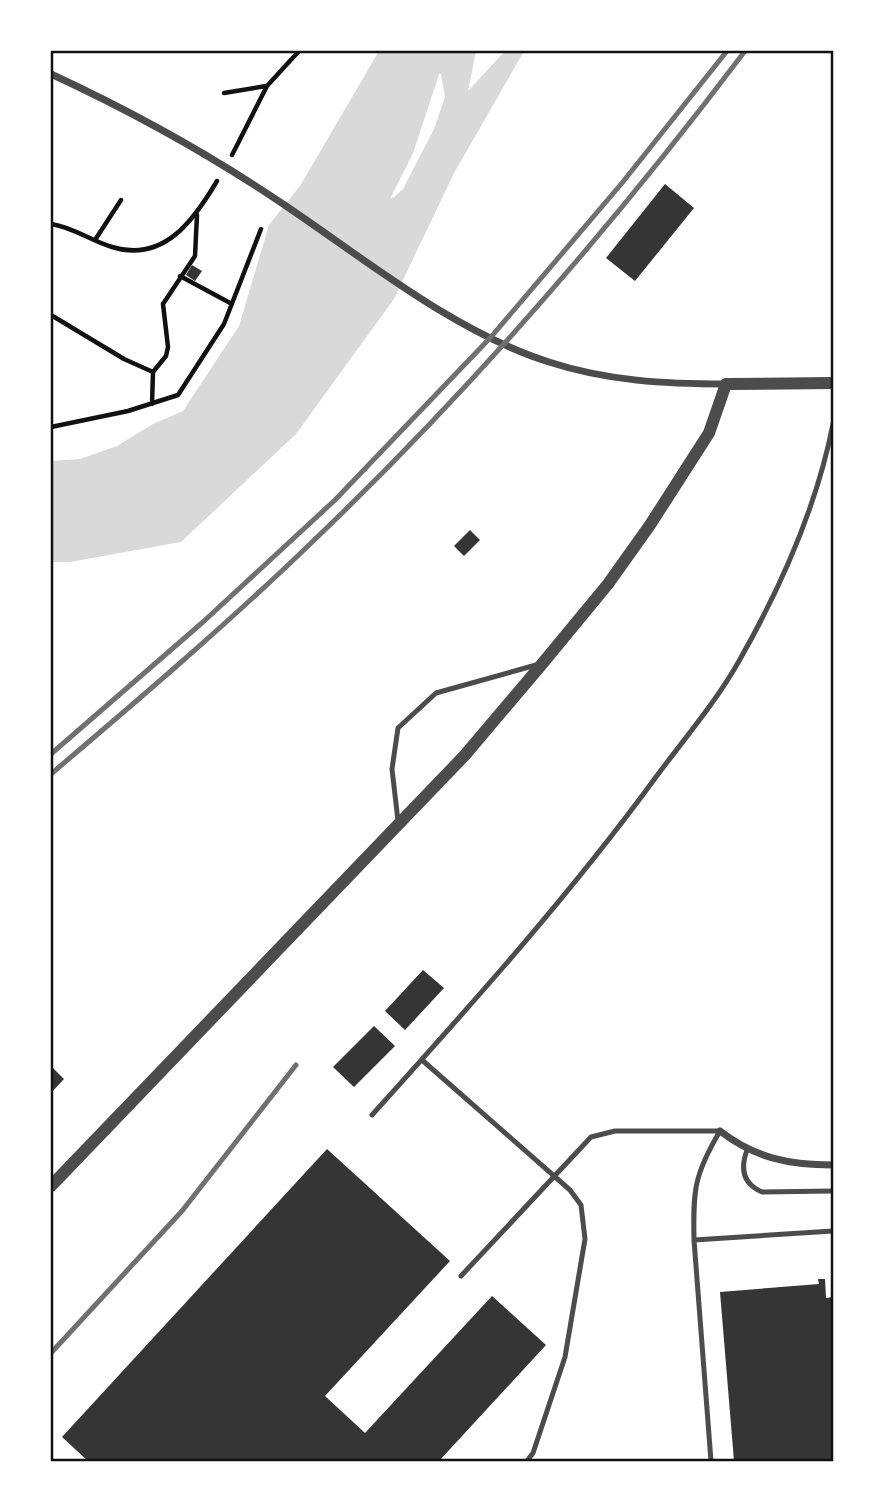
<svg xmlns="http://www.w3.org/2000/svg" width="884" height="1512" viewBox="0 0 884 1512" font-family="'Nunito Sans',sans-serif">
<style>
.water{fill:#d9d9d9;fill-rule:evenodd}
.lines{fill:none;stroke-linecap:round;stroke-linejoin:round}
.river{stroke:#d9d9d9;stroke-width:47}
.building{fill:#353535}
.path{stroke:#111;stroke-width:4.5}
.service{stroke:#4c4c4c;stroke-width:5}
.minor{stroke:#4c4c4c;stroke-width:7}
.tertiary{stroke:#4c4c4c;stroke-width:12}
.rail{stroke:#707070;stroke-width:5}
.neatline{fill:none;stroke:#111;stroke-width:2.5}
</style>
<rect width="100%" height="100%" fill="#fff"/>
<path class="water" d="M 379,51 L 476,51 L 468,91 L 505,51 L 524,51 L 454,173 L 394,299 L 296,434 L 181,542 L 70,562 L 51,562 L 51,461 L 80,459 L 117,446 L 153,424 L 183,411 L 239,326 L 269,225 L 300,186 ZM 428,72 L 441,74 L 445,97 L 434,129 L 403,189 L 394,197 L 376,202 L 386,142 L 401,103 Z"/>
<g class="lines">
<path class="river" d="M 352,222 L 391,145 L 422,51"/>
</g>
<path class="building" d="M 665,184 L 694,208 L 635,281 L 606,258 Z
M 192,265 L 202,271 L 195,281 L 186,275 Z
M 470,530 L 480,540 L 464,556 L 454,546 Z
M 423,970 L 444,988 L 405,1030 L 385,1011 Z
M 374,1026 L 395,1046 L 354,1087 L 333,1067 Z
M 51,1066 L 64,1079 L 51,1093 Z
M 327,1149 L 450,1261 L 325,1396 L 365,1433 L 492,1296 L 546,1345 L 439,1461 L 88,1461 L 62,1437 Z
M 818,1279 L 825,1279 L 826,1298 L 833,1297 L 833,1461 L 734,1461 L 720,1292 L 819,1284 Z"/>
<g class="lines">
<path class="path" d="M 224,93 L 266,86
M 232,155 L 267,86 L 299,51
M 51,224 C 73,227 91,241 112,247 C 164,263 194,220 217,181
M 95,240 L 121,200
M 180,276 L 232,304
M 51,315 L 124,359 L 153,372
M 152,404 L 153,372 L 166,356 L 168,347 L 163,304 L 195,256 L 197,215
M 51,427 L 128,411 L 178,395 L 224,324 L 261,229"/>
<path class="service" d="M 398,821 L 392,769 L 398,728 L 436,693 L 536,665
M 422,1060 L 570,1190 L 581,1205 L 585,1239 L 565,1357 L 533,1453 L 527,1461
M 372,1115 C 471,1005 569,896 656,777 C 684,739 716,702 739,661 C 780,589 817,505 833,424
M 747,1150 C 740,1169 743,1184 762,1192 L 833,1191
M 694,1240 C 693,1190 694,1175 720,1131
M 461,1276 L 591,1137 L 615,1131 L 720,1131
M 711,1461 L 694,1240 L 833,1231"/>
<path class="minor" d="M 51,74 C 133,112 211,155 286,206 C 366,260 456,333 549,362 C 607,381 666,384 726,384
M 720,1131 C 755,1158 789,1165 833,1165"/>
<path class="tertiary" d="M 51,1186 L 465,755 L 542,664 L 608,584 L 650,525 L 709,433 L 726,384 L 833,383"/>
<path class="rail" d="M 51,754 L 203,622 L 335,500 L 491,337 L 622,183 L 727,51
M 51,774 C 138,700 225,626 308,546 C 467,394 613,226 745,51
M 51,1353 L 182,1211 L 296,1065"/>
</g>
<rect width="884" height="1512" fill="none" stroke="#ffffff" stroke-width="105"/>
<rect x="52" y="52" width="780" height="1408" class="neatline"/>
</svg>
